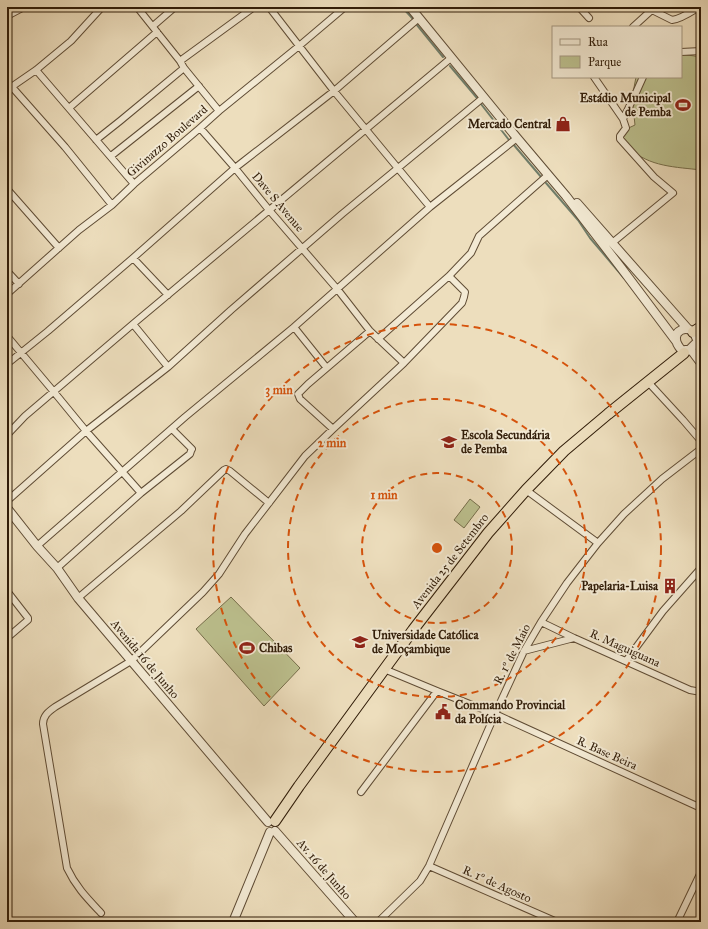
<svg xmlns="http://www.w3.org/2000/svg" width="708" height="929" viewBox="0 0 708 929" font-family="'IM FELL Great Primer',serif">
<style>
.green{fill:#bcc08e;stroke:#766e4b}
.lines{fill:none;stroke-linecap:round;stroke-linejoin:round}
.stream{stroke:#707d6a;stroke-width:2}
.minor-casing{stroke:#5f4c35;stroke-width:8}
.tertiary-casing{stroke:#5f4c35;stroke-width:10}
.trunk-casing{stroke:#301c08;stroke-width:12}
.minor{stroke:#f3ead4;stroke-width:6}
.tertiary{stroke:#f3ead4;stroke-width:8}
.trunk{stroke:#eddebd;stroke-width:10}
.ring{fill:none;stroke:#d6530c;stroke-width:2;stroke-dasharray:7 5}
.labels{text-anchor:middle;stroke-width:4;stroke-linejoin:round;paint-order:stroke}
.poi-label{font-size:12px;font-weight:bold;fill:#301c08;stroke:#f3ead4;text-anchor:start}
.street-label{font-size:12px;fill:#301c08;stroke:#f3ead4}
.centre{fill:#d6530c;stroke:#f3ead4;stroke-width:2}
.ring-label{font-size:12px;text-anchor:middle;font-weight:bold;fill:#d6530c;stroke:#f3ead4;stroke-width:4;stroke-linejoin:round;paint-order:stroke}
</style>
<rect width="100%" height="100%" fill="#eddebd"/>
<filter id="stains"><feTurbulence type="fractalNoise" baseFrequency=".005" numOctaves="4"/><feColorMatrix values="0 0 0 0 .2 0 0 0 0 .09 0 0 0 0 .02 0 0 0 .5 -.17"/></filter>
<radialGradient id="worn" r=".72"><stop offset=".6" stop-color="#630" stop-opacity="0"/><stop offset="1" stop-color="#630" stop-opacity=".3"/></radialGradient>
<path class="green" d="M 681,54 L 701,57 L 701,170 C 677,167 648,167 630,148 C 626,144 623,137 620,132 L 635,125 L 632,98 L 636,77 L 681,77 Z
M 470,499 L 480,507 L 464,528 L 454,520 Z
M 231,597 L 300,668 L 264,706 L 196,629 Z"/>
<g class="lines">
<path class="stream" d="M 402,7 L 413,19
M 417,25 L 443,57
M 450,66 L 477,98
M 481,104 L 509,140
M 513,144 L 542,178
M 546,183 L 565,205 L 578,220 L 590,238 L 624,278"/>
<defs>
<path id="minor" d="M 137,7 L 180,61 L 254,7
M 269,7 L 334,91 L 430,207
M 579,7 L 589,18
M 652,10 L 672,20 C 681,19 691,12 699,7
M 7,16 L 24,7
M 153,26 L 175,7
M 633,27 L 655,7
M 681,52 L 701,51
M 184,68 L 219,111
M 36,70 L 134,184
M 594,77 L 623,119
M 12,87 L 65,147 L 112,205
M 7,90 L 36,70 L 71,41 L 102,7
M 69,108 L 157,32
M 200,128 L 235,168 L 269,210 L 338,290 L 370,331 L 404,363
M 96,140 L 120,121 L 184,68 L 180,61
M 111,156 L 199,86
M 7,189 L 59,248
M 612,243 L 673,193 L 654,177 L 620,139 L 620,136 L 626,128 L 623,119 L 634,97 L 643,77
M 133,258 L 168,295
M 7,271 L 19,284
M 7,294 L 79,230 L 112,205 L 134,184 L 200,128 L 219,111 L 299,46 L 345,7
M 133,324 L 168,367
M 294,327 L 326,367
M 7,336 L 54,392 L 86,431 L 141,493
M 378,339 L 449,276 L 471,253 L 479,236 L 548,175
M 7,364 L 48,331 L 133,258 L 235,168 L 334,91 L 419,18
M 648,382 L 683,420 L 701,441
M 333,429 L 300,399 L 298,394 L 308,384 L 370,331
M 7,435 L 25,416 L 133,324 L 451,58
M 526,490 L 598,543
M 7,501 L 86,431 L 168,367 L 231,310 L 342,214 L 398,168 L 484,97
M 37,546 L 185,417 L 294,327 L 430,207 L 517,138
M 57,568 L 141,493 L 190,454 L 191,451 L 192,449 L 172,429
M 7,591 L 28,618 L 28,620 L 7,638
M 78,598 L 181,511 L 224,470 L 226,469 L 230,471 L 269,503
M 541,622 L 574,638 L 690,690 L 701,692
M 524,651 L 574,638
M 626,661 L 663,611 L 701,568
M 384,669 L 437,691 L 495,714 L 701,808
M 361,792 L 437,691
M 429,866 L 557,922
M 101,913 C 87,898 76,887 67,868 L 43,724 C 43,716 48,712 55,707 L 131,661 L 203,592 L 219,574 L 245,534 L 305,456 L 333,429 L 404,363 L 462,303 L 464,297 L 465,292 L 449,276
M 378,922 L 420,881 L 429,866 L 495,714 L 524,651 L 541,622 L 567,583 L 598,543 L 624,514 L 662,479 L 701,449
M 677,922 L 701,872"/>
<path id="tertiary" d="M 410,7 L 517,138 L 566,196 L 622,269 L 676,341
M 577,203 L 688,329
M 701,344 C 700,342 698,341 697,339 C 695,336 695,333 692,331 C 685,326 675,331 676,339 C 676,345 681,349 684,353 L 685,350 L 687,350 L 692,351 L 690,349 L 695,344 L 701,344
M 692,351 L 701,363
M 7,508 L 37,546 L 57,568 L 78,598 L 268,822
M 275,831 L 355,922
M 233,922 L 270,832"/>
<path id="trunk" d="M 693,332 L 701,327
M 275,821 L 299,786 L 413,630 L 488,533 L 526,490 L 564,451 L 608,414 L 684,353"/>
</defs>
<use href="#minor" class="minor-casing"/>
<use href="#tertiary" class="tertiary-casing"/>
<use href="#trunk" class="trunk-casing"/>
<use href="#minor" class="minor"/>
<use href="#tertiary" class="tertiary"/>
<use href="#trunk" class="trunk"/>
</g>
<g class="ring">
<circle cx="437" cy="548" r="75"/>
<circle cx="437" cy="548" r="149"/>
<circle cx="437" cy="548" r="224"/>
</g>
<defs>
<symbol id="stadium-bare" viewBox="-9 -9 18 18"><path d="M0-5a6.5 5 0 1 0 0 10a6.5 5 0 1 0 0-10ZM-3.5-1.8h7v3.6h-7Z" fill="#8f2418" stroke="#f3ead4" stroke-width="2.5" paint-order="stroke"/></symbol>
<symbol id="shop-bare" viewBox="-9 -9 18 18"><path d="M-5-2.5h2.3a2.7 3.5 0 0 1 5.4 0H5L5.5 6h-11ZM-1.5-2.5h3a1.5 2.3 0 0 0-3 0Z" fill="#8f2418" stroke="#f3ead4" stroke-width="2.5" paint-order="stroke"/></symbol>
<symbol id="school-bare" viewBox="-9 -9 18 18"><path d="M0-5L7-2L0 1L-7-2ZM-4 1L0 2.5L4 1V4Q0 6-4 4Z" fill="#8f2418" stroke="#f3ead4" stroke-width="2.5" paint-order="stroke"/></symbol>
<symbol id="building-bare" viewBox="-9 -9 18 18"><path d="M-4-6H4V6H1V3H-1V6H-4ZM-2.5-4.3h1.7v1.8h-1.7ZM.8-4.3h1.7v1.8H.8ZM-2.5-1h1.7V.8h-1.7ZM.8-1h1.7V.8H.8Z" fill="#8f2418" stroke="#f3ead4" stroke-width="2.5" paint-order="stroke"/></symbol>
<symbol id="university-bare" viewBox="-9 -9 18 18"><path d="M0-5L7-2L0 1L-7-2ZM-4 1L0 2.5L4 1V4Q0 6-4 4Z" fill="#8f2418" stroke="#f3ead4" stroke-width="2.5" paint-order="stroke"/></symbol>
<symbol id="civic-bare" viewBox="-9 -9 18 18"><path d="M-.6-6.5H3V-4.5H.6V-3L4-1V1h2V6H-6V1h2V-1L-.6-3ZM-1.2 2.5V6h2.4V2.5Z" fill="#8f2418" stroke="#f3ead4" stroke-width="2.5" paint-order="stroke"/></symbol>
</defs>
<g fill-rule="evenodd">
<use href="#stadium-bare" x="672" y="94" width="22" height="22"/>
<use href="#shop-bare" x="552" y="113" width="22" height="22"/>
<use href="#school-bare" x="438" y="431" width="22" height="22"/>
<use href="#building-bare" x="659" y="575" width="22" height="22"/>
<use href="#university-bare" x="349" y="631" width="22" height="22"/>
<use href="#stadium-bare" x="236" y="637" width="22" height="22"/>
<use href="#civic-bare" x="432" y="701" width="22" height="22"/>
</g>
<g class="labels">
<g class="poi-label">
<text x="671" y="102" text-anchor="end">Estádio Municipal<tspan x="671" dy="14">de Pemba</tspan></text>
<text x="551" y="128" text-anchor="end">Mercado Central</text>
<text x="461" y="439">Escola Secundária<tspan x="461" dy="14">de Pemba</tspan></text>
<text x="658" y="590" text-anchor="end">Papelaria-Luisa</text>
<text x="372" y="639">Universidade Católica<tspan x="372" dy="14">de Moçambique</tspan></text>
<text x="259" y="652">Chibas</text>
<text x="455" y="709">Commando Provincial<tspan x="455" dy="14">da Polícia</tspan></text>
</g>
<g class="street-label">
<text transform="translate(167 141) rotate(-41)" y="4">Givinazzo Boulevard</text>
<text transform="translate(278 202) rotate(50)" y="4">Dave S Avenue</text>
<text transform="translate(450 561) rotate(-52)" y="4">Avenida 25 de Setembro</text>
<text transform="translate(625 648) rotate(24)" y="4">R. Maguiguana</text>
<text transform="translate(512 654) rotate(-63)" y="4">R. 1º de Maio</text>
<text transform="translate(145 659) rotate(50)" y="4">Avenida 16 de Junho</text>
<text transform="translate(607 753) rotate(24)" y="4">R. Base Beira</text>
<text transform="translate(324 869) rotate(49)" y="4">Av. 16 de Junho</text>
<text transform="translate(497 884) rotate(24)" y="4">R. 1º de Agosto</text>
</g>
</g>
<circle cx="437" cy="548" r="6" class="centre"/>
<g class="ring-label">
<text x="279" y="394">3 min</text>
<text x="332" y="447">2 min</text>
<text x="384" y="499">1 min</text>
</g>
<rect width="708" height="929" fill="none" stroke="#eddebd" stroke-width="24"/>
<rect x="8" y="8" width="692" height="913" fill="none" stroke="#301c08" stroke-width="2"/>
<rect x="12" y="12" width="684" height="905" fill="none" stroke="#301c08"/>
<rect x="552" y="26" width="130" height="52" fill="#f3ead4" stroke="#a59882"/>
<rect x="560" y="39" width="20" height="6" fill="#f3ead4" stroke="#a59882"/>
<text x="588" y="46" font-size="12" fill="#301c08">Rua</text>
<rect x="560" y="56" width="20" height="12" fill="#bcc08e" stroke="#a59882"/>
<text x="588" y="66" font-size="12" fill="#301c08">Parque</text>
<rect width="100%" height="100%" filter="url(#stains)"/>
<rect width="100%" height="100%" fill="url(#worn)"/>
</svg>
